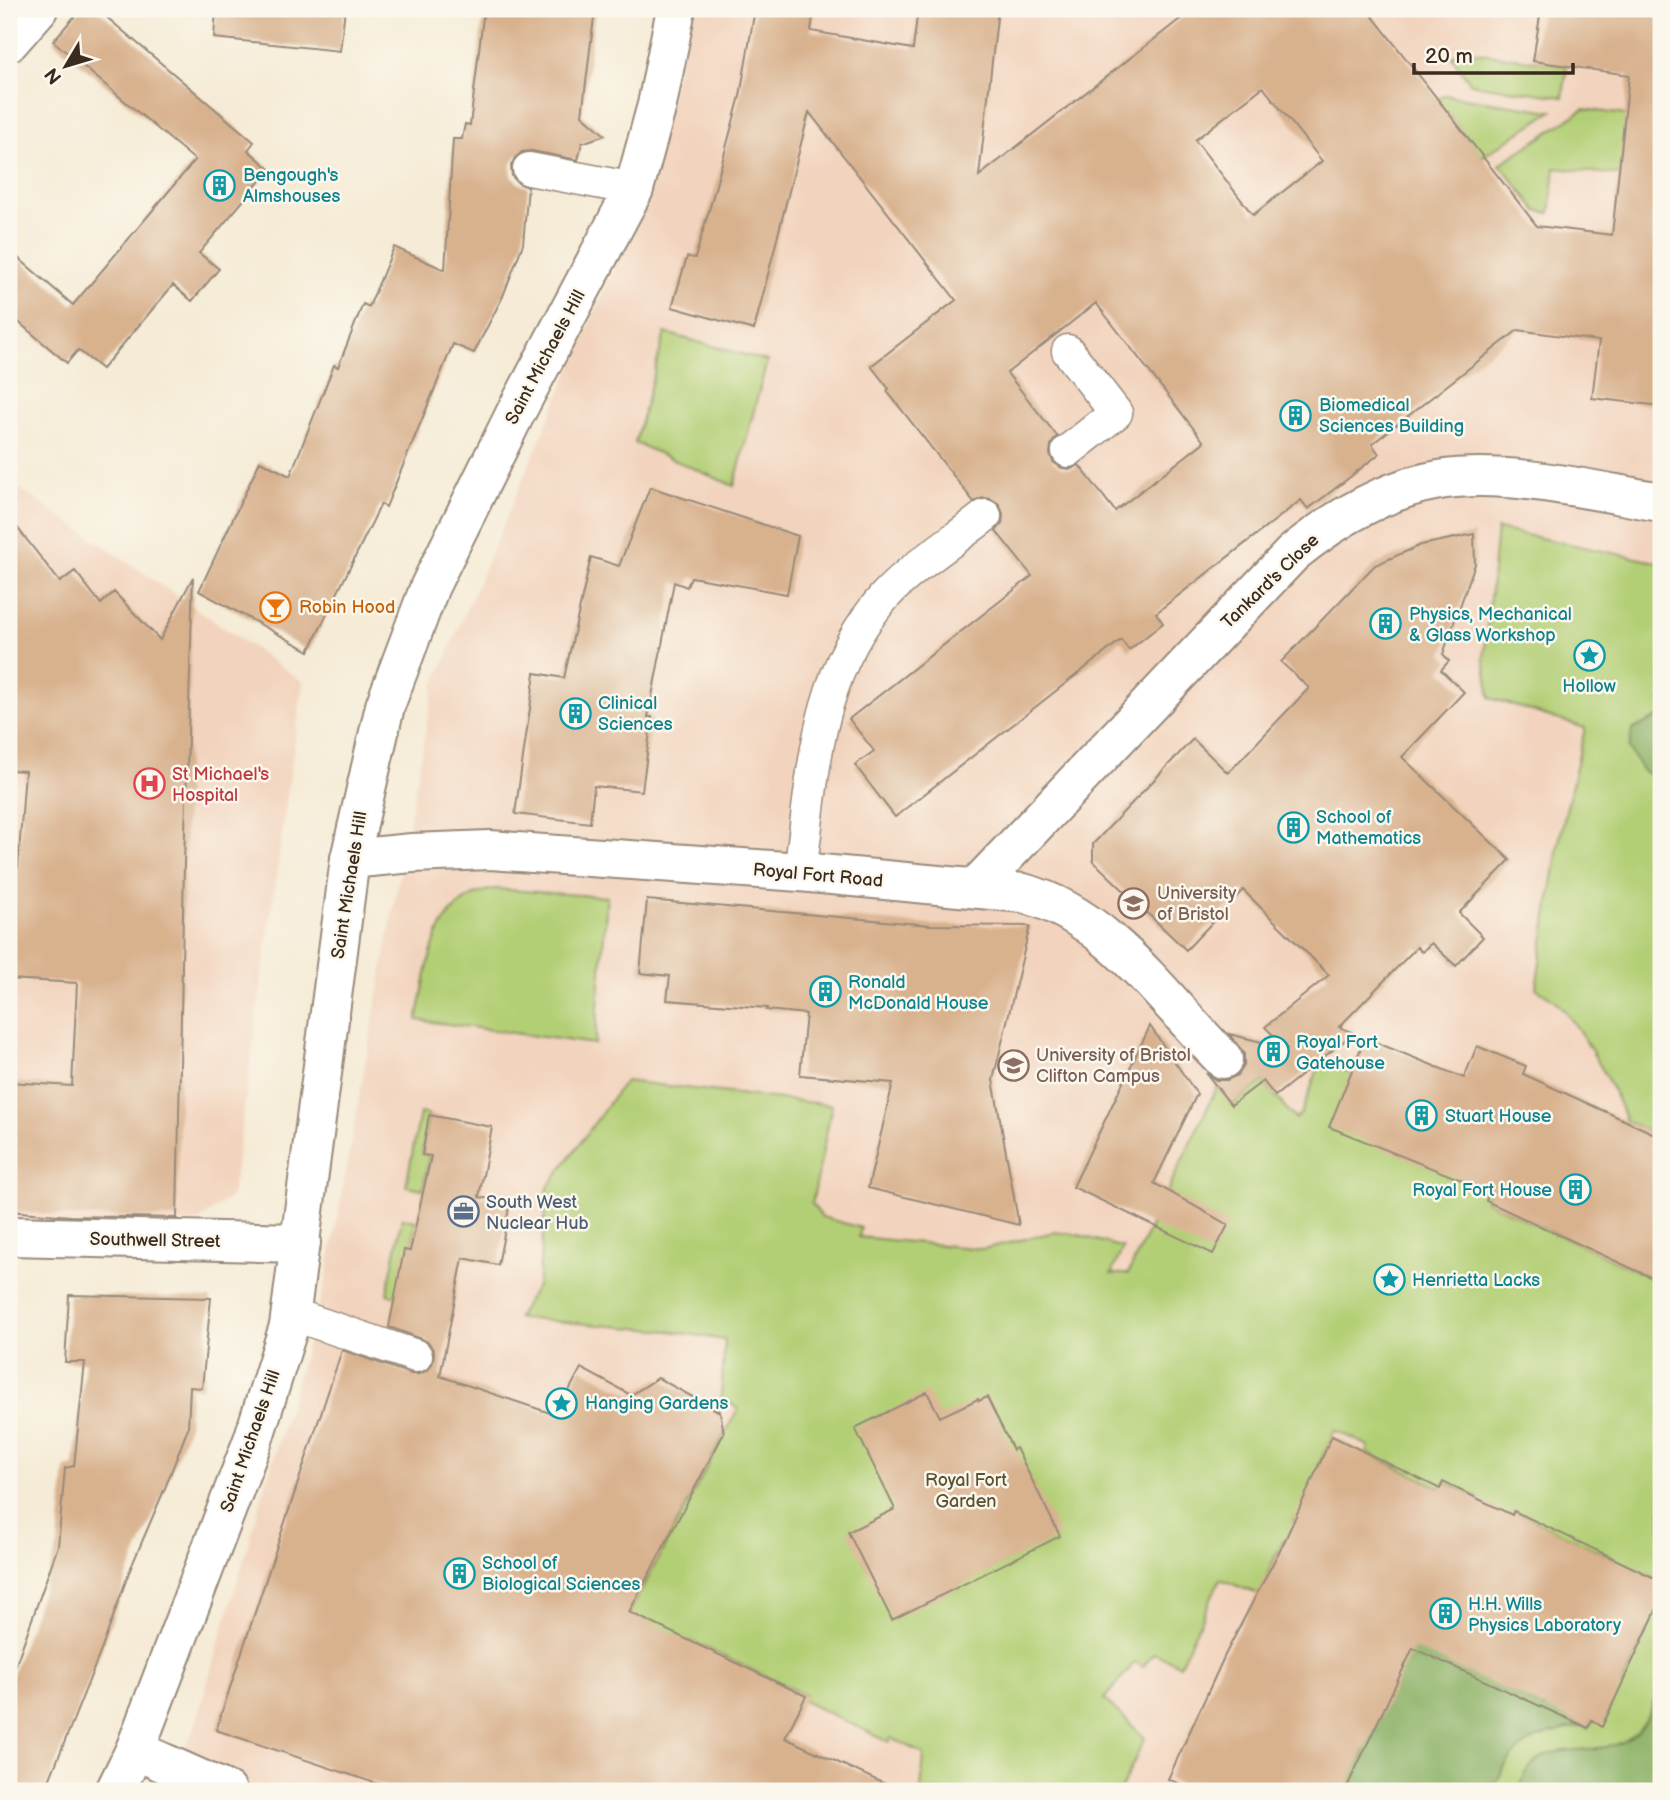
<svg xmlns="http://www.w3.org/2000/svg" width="1670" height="1800" viewBox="0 0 1670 1800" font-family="'Balsamiq Sans',sans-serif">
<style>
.built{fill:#f2d4be}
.green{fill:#b3cf76;stroke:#777c4a;stroke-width:2}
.forest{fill:#8eb267;stroke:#646e42;stroke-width:2}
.building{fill:#d8b18d;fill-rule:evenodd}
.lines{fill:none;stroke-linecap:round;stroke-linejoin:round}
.service-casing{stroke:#988a7a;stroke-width:35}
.minor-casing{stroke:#988a7a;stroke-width:42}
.tertiary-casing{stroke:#988a7a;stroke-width:42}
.service{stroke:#fff;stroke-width:32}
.minor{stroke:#fff;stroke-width:38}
.tertiary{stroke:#fff;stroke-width:38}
.labels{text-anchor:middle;stroke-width:5;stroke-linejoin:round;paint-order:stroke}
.culture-label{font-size:18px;fill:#0d838f;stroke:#fbf7ec;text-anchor:start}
.street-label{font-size:18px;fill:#3b2a1e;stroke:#fbf7ec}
.food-label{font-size:18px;fill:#c56008;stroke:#fbf7ec;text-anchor:start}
.health-label{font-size:18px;fill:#be3a42;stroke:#fbf7ec;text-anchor:start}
.education-label{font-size:18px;fill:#785e54;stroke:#fbf7ec;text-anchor:start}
.service-label{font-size:18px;fill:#4e5e75;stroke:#fbf7ec;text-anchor:start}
.park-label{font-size:18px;fill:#595334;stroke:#fbf7ec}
</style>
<rect width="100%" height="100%" fill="#fbf7ec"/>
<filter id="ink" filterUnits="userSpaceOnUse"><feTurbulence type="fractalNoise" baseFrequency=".0143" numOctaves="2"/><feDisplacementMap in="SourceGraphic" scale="14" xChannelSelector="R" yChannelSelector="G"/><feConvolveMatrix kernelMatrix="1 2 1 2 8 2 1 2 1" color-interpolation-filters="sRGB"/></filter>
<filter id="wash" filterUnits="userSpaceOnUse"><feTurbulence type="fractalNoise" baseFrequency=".00686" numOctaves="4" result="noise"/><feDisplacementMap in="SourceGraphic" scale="28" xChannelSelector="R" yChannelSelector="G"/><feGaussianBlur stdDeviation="1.57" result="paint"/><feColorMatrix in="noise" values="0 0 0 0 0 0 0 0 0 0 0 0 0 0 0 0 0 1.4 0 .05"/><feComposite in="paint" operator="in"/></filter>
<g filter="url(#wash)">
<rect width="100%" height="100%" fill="#f5ebd6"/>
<path class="built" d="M 691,9 L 1661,9 L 1661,1791 L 167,1791 L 195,1725 L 326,1280 L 434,685 L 648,189 Z
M 9,481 L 303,682 L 232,1196 L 197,1222 L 9,1228 Z"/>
<path class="green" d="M 1461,50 L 1567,66 L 1563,97 L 1471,84 L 1452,57 Z
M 1444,95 L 1552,111 L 1482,157 L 1437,99 Z
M 1584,109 L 1661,120 L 1660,145 L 1620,175 L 1555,168 L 1550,213 L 1537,211 L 1500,164 Z
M 665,333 L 767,361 L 734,486 L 635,443 Z
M 1497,529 L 1661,563 L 1661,1133 L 1652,1133 L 1626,1121 C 1615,1090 1579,1022 1554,1000 C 1549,996 1542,992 1536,988 L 1558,846 L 1585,728 L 1490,698 L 1484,659 Z
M 495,889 L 607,897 L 595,1044 L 417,1020 C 429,967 430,899 495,889 Z
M 1321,1061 L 1351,1073 L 1492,1180 L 1486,1201 L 1661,1282 L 1661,1594 L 1656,1591 L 1658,1579 L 1644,1573 L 1640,1581 L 1611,1567 L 1615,1559 L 1514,1511 L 1510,1519 L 1476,1504 L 1478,1498 L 1444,1482 L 1440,1488 L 1367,1453 L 1369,1446 L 1335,1430 L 1318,1466 L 1321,1468 L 1298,1517 L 1295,1517 L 1293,1521 L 1295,1523 L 1287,1541 L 1283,1540 L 1267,1574 L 1263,1596 L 1220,1579 L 1180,1665 L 1154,1653 L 1143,1667 L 1135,1662 L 1104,1699 L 1145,1738 L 1120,1791 L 921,1791 L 924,1754 L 891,1738 L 889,1742 L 803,1701 L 805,1695 L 691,1641 L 620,1791 L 569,1791 L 617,1636 L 738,1409 L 721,1396 L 725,1340 L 670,1331 L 517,1318 L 538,1284 L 548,1187 L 625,1081 L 832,1105 L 812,1204 L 822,1217 L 861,1228 L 859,1237 L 983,1249 L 1054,1232 L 1079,1235 L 1123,1248 L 1111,1274 L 1128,1274 L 1217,1087 L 1232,1105 L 1263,1081 L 1295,1119 L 1301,1114 Z
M 420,1113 L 429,1115 L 422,1154 L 429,1156 L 423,1189 L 406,1186 Z
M 402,1218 L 416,1221 L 411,1251 L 395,1296 L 387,1294 Z
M 1661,1601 L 1661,1791 L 1345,1791 L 1351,1760 L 1359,1762 L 1365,1749 L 1357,1745 L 1531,1701 L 1544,1708 L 1577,1713 L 1574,1722 L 1588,1729 L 1592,1720 L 1604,1722 L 1611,1708 L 1603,1705 L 1622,1685 L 1646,1633 L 1638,1629 L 1649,1606 L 1657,1610 Z"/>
<path class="forest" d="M 1661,715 L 1661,782 L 1642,770 L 1629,749 L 1632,730 Z
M 1407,1640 L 1544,1708 L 1577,1713 L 1574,1722 L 1582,1726 C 1531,1737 1515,1742 1492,1791 L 1345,1791 L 1351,1760 L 1359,1762 L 1365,1749 L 1357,1745 Z
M 1661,1683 L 1661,1791 L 1517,1791 C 1521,1782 1526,1770 1534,1763 C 1560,1739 1608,1761 1637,1732 C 1649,1720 1654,1699 1661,1683 Z"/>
<g id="blocks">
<path class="building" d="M 81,9 L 97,9 L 254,142 L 248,150 L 270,169 L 199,253 L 219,269 L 192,301 L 173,285 L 102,369 L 78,350 L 67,363 L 9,314 L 9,250 L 73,305 L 195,160 L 53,41 Z
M 216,9 L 345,9 L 340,51 L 214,38 Z
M 484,9 L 595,9 L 582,115 L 605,135 L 582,143 L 578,160 L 532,151 L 522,152 L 515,158 L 511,166 L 512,176 L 518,183 L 528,187 L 523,244 L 503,296 L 474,353 L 453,344 L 386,507 L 381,504 L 309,651 L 199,591 L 260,461 L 290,476 L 334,365 L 338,367 L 363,304 L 369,307 L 394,247 L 445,270 L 453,139 L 462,139 L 465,124 L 470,125 Z
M 755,9 L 814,9 L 811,31 L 913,49 L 918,9 L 998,9 L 979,176 L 1193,9 L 1367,9 L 1537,226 L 1612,235 L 1629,75 L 1533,61 L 1541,9 L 1661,9 L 1661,406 L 1592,398 L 1599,341 L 1518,330 L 1372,444 L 1379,454 L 1345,481 L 1308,509 L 1301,500 L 1156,613 L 1163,623 L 1129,650 L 1121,640 L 895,817 L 855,765 L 874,751 L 849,719 L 1032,576 L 996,531 L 1002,524 L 1003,514 L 999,504 L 991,499 L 983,498 L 974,502 L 887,391 L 889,389 L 871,366 L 956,300 L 809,112 L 754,330 L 672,307 L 687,257 L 695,258 L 710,207 L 740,96 ZM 1263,87 L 1322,161 L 1253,215 L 1195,140 ZM 1096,303 L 1204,442 L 1115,511 L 1079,465 L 1071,469 L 1062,468 L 1053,462 L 1050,454 L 1051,445 L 1057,436 L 1007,373 Z
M 650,487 L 798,536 L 787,594 L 691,577 L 687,587 L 674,582 L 648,717 L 652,717 L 642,791 L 594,786 L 590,823 L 515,814 L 535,673 L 564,678 L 591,557 L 619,566 Z
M 9,517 L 60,582 L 75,571 L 101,604 L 114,592 L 160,640 L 193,577 L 184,864 L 177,1218 L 70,1216 L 9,1211 L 9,1082 L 72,1086 L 77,983 L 9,979 L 9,867 L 18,868 L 25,771 L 9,770 Z
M 1474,534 L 1475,564 L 1443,654 L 1449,661 L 1441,670 L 1464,692 L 1402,757 L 1510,860 L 1459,913 L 1483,937 L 1456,966 L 1431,943 L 1422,952 L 1417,947 L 1339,1027 L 1354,1033 L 1275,1096 L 1263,1081 L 1231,1105 L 1206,1073 L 1216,1080 L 1227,1080 L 1238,1075 L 1244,1066 L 1244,1053 L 1229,1034 L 1286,1048 L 1265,1027 L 1329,975 L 1243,890 L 1186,950 L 1093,861 L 1093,844 L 1193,739 L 1228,773 L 1309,688 L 1281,662 L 1375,565 L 1421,545 Z
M 647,900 L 930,925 L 1030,926 L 993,1080 L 1019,1225 L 868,1188 L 893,1083 L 800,1075 L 806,1014 L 766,1010 L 767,1008 L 667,1000 L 670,976 L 640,973 Z
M 1150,1026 L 1197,1094 L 1154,1183 L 1228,1225 L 1213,1254 L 1073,1187 Z
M 1365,1038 L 1464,1078 L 1477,1046 L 1526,1066 L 1523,1074 L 1661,1137 L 1661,1282 L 1486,1201 L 1489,1191 L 1329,1127 Z
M 429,1115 L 492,1127 L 479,1197 L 510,1203 L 498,1265 L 463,1258 L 440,1376 L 556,1415 L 581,1368 L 631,1395 L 658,1378 L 720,1412 L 724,1433 L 629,1612 L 806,1696 L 785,1738 L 900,1791 L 399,1791 L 216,1730 L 342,1350 L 411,1374 L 419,1374 L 428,1370 L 433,1362 L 434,1352 L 429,1343 L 422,1339 L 389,1327 L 404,1250 L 410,1251 L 431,1156 L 422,1155 Z
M 69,1295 L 211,1298 L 202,1388 L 190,1387 L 188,1428 L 165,1488 L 129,1572 L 102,1648 L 45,1791 L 9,1791 L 9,1684 L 58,1546 L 65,1468 L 74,1466 L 85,1362 L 65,1362 Z
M 927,1392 L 940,1417 L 978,1399 L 979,1401 L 987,1397 L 1013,1450 L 1016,1448 L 1060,1536 L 892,1620 L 848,1532 L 895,1509 L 855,1428 Z
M 1332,1436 L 1440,1489 L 1443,1482 L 1512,1515 L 1514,1511 L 1661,1581 L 1661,1600 L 1602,1727 L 1592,1720 L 1588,1728 L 1413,1648 L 1345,1791 L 1196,1791 L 1168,1779 L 1225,1655 L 1285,1540 Z"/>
</g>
</g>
<g filter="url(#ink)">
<use href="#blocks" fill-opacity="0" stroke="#988a7a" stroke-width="2"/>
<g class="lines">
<defs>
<path id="service" d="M 529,169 L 634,189
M 1068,351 L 1116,413 L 1068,451
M 800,872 C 814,774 815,674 885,596 C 913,566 952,542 985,516
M 291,1314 L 416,1356"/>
<path id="minor" d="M 350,859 L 412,853 L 490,850 L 800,872 L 1023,893 C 1108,915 1164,1000 1223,1059
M 975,888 L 1293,553 C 1335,519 1385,489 1439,480 C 1507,469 1593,491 1661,502
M 9,1236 L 301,1243
M 135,1750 L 227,1791"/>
<path id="tertiary" d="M 9,42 L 38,9
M 115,1791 L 135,1750 L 253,1440 L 289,1326 L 350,859 L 385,706 L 430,586 L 515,414 L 634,189 L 657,105 L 676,9"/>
</defs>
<use href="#service" class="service-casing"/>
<use href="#minor" class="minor-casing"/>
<use href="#tertiary" class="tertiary-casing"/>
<use href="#service" class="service"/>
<use href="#minor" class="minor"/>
<use href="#tertiary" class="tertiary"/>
</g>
</g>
<defs>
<symbol id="building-ring" viewBox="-11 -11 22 22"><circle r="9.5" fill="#fbf7ec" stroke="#0f9aa8" stroke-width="1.5"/><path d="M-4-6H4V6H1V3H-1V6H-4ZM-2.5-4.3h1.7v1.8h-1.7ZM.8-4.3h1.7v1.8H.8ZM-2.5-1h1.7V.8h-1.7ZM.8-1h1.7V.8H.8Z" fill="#0f9aa8"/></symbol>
<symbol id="bar-ring" viewBox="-11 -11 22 22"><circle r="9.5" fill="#fbf7ec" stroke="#e8710a" stroke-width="1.5"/><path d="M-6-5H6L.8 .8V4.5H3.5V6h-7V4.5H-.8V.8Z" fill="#e8710a"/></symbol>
<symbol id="sight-ring" viewBox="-11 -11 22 22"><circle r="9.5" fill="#fbf7ec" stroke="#0f9aa8" stroke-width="1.5"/><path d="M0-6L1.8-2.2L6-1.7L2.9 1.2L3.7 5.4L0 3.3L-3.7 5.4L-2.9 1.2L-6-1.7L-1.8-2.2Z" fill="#0f9aa8"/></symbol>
<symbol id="hospital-ring" viewBox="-11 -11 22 22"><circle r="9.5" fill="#fbf7ec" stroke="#e0444e" stroke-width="1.5"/><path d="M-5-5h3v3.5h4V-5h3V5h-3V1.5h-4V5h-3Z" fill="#e0444e"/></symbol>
<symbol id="university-ring" viewBox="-11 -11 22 22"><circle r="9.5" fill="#fbf7ec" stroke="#8d6e63" stroke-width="1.5"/><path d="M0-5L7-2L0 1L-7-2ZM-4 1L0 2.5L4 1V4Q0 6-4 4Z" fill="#8d6e63"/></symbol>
<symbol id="office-ring" viewBox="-11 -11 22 22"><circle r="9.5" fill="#fbf7ec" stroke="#5c6f8a" stroke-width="1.5"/><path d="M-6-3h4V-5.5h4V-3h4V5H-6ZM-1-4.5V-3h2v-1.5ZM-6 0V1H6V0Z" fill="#5c6f8a"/></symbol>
</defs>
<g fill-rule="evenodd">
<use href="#building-ring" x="202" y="168" width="35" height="35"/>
<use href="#building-ring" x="1278" y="398" width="35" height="35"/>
<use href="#bar-ring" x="258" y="590" width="35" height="35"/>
<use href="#building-ring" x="1368" y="606" width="35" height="35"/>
<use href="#sight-ring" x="1572" y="638" width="35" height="35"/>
<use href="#building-ring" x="558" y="696" width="35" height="35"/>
<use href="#hospital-ring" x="132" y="766" width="35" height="35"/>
<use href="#building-ring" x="1276" y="810" width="35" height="35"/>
<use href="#university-ring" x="1116" y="886" width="35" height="35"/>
<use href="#building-ring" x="808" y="974" width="35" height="35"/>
<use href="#building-ring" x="1256" y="1034" width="35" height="35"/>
<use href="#university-ring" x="996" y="1048" width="35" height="35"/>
<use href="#building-ring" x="1404" y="1098" width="35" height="35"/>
<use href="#building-ring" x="1558" y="1172" width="35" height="35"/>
<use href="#office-ring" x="446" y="1194" width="35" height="35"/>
<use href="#sight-ring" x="1372" y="1262" width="35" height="35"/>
<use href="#sight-ring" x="544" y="1386" width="35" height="35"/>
<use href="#building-ring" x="442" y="1556" width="35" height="35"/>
<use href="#building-ring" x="1428" y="1596" width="35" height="35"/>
</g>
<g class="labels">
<g class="culture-label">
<text x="243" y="181">Bengough's<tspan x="243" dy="21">Almshouses</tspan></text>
<text x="1319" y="411">Biomedical<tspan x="1319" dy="21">Sciences Building</tspan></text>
<text x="1409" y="620">Physics, Mechanical<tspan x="1409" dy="21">&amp; Glass Workshop</tspan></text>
<text x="1589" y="692" text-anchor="middle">Hollow</text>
<text x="598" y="709">Clinical<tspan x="598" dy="21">Sciences</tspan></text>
<text x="1316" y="823">School of<tspan x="1316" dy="21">Mathematics</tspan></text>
<text x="848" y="988">Ronald<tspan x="848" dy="21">McDonald House</tspan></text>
<text x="1296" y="1048">Royal Fort<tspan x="1296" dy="21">Gatehouse</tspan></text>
<text x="1445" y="1122">Stuart House</text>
<text x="1552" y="1196" text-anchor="end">Royal Fort House</text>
<text x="1412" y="1286">Henrietta Lacks</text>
<text x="585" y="1409">Hanging Gardens</text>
<text x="482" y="1569">School of<tspan x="482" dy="21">Biological Sciences</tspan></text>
<text x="1468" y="1610">H.H. Wills<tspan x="1468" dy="21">Physics Laboratory</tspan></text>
</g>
<g class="street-label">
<text transform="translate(545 357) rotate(-62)" y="6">Saint Michaels Hill</text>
<text transform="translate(1270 581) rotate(-44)" y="6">Tankard's Close</text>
<text transform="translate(818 875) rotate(5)" y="6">Royal Fort Road</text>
<text transform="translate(349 885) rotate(-81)" y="6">Saint Michaels Hill</text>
<text transform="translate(155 1240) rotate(1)" y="6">Southwell Street</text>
<text transform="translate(250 1441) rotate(-71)" y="6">Saint Michaels Hill</text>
</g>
<g class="food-label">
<text x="299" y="613">Robin Hood</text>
</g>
<g class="health-label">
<text x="172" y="780">St Michael's<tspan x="172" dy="21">Hospital</tspan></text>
</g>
<g class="education-label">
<text x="1157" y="899">University<tspan x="1157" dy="21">of Bristol</tspan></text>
<text x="1036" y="1061">University of Bristol<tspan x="1036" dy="21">Clifton Campus</tspan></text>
</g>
<g class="service-label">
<text x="486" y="1208">South West<tspan x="486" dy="21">Nuclear Hub</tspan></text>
</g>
<g class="park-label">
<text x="966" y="1486">Royal Fort<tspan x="966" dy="21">Garden</tspan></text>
</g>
</g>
<rect width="1670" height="1800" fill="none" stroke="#fbf7ec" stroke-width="35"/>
<g transform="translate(66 66) rotate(232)" stroke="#fbf7ec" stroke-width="5" paint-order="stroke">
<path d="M0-5L12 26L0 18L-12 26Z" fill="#3b2a1e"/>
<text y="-10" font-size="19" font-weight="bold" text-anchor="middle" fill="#3b2a1e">N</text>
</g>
<path d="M1414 63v10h159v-10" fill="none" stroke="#3b2a1e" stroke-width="3.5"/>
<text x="1425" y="63" font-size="21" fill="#3b2a1e" stroke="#fbf7ec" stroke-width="5" paint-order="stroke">20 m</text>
</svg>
